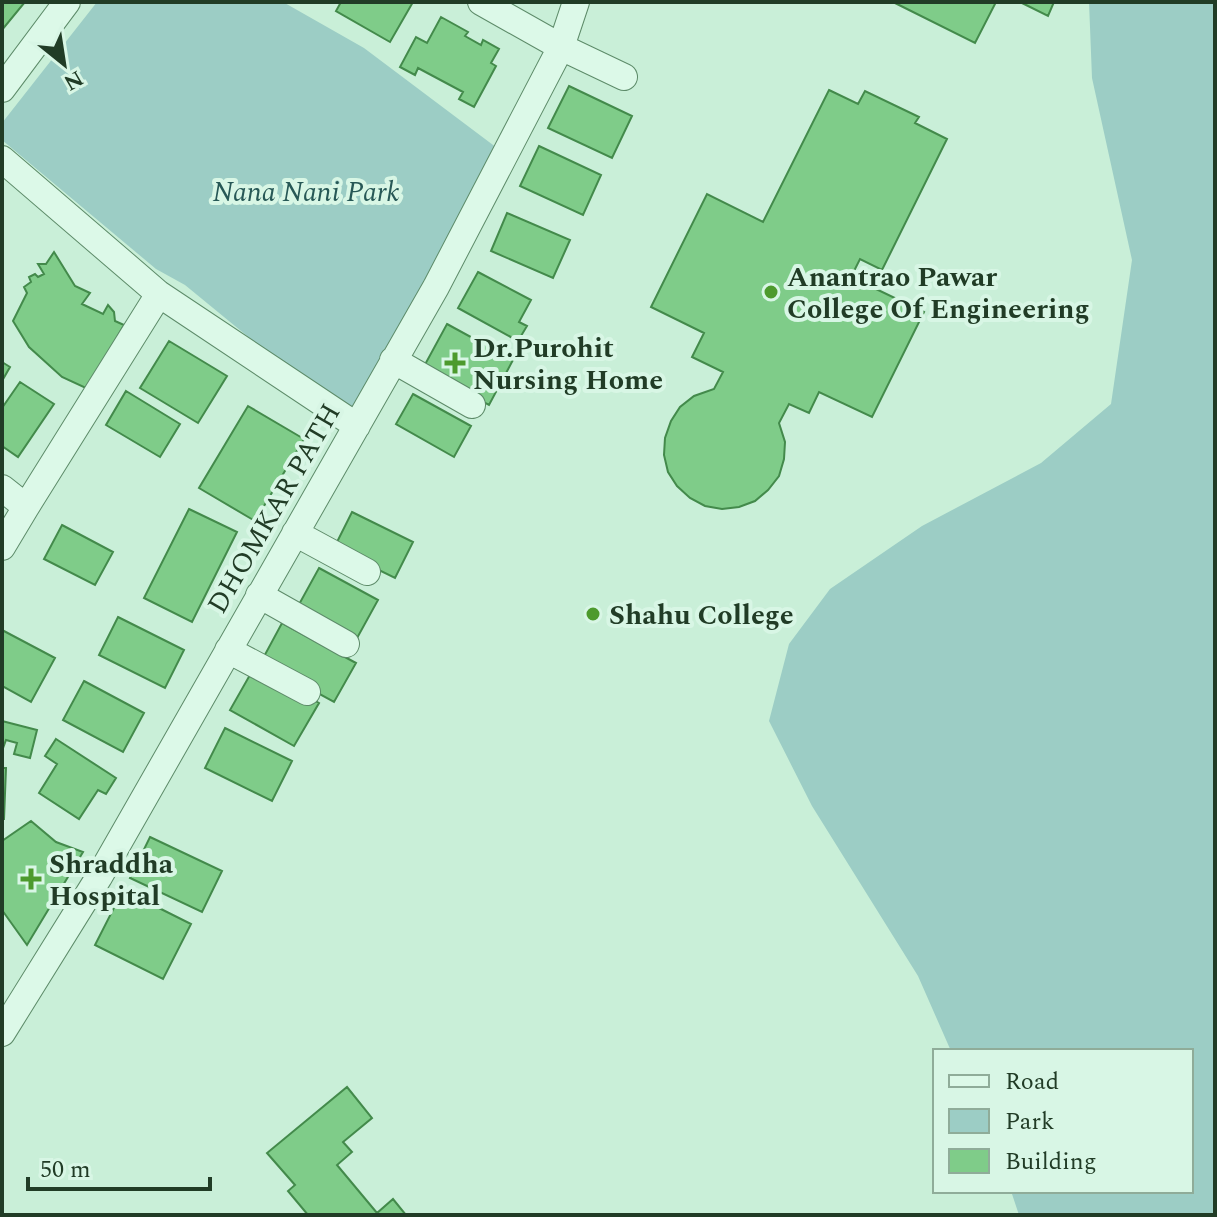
<svg xmlns="http://www.w3.org/2000/svg" width="1217" height="1217" viewBox="0 0 1217 1217" font-family="Spectral,serif">
<style>
.green{fill:#9ccdc5}
.building{fill:#7fcc89;stroke:#438a4b;stroke-width:2}
.lines{fill:none;stroke-linecap:round;stroke-linejoin:round}
.minor-casing{stroke:#5d8b69;stroke-width:28}
.minor{stroke:#dcf9e8;stroke-width:26}
.poi-dot{fill:#4d9a2d;stroke:#d8f6e5;stroke-width:3}
.labels{text-anchor:middle;stroke-width:8;stroke-linejoin:round;paint-order:stroke}
.park-label{font-size:28px;font-style:italic;fill:#275856;stroke:#d8f6e5}
.poi-label{font-size:28px;font-weight:bold;fill:#213c26;stroke:#d8f6e5;text-anchor:start}
.street-label{font-size:28px;fill:#213c26;stroke:#d8f6e5}
</style>
<rect width="100%" height="100%" fill="#c9efd8"/>
<path class="green" d="M 97,2 L 283,2 L 364,48 L 505,154 L 357,426 L 185,285 L 156,269 L 2,140 L 2,123 Z
M 1089,2 L 1215,2 L 1215,1215 L 1019,1215 L 1011,1191 L 1191,1191 L 1191,1051 L 951,1051 L 918,976 L 812,806 L 769,721 L 789,644 L 830,589 L 922,526 L 1041,463 L 1111,404 L 1132,260 L 1092,78 Z"/>
<path class="building" d="M 2,2 L 25,2 L 2,30 Z
M 341,2 L 413,2 L 390,42 L 336,11 Z
M 893,2 L 996,2 L 975,43 Z
M 1020,2 L 1054,2 L 1048,16 Z
M 441,17 L 468,32 L 465,36 L 481,45 L 483,40 L 499,49 L 491,63 L 496,66 L 474,107 L 459,99 L 463,92 L 418,68 L 415,75 L 400,67 L 416,37 L 427,43 Z
M 569,86 L 632,116 L 612,158 L 548,128 Z
M 829,90 L 858,104 L 865,91 L 919,117 L 915,123 L 947,139 L 882,270 L 860,259 L 851,277 L 924,312 L 872,417 L 819,392 L 809,413 L 789,404 L 779,423 L 785,442 L 784,459 L 779,476 L 768,490 L 755,501 L 739,507 L 722,509 L 705,506 L 690,498 L 677,486 L 668,472 L 664,455 L 665,438 L 671,421 L 680,407 L 694,396 L 714,389 L 723,372 L 692,357 L 704,333 L 651,307 L 707,194 L 763,222 Z
M 539,146 L 601,175 L 583,215 L 520,186 Z
M 507,213 L 570,240 L 553,278 L 491,251 Z
M 54,252 L 75,286 L 90,293 L 82,304 L 103,314 L 108,305 L 114,312 L 115,321 L 124,325 L 88,389 L 62,377 L 29,347 L 13,321 L 27,293 L 24,287 L 31,282 L 29,277 L 35,274 L 38,277 L 44,274 L 38,264 L 46,264 Z
M 478,272 L 531,300 L 519,322 L 527,326 L 518,341 L 458,308 Z
M 447,324 L 513,360 L 489,405 L 422,370 Z
M 169,341 L 227,376 L 198,423 L 140,388 Z
M 2,362 L 10,367 L 2,381 Z
M 20,382 L 54,404 L 18,457 L 2,446 L 2,408 Z
M 126,391 L 180,424 L 160,457 L 106,425 Z
M 413,394 L 471,426 L 454,457 L 396,424 Z
M 248,406 L 304,439 L 255,521 L 199,488 Z
M 189,509 L 237,532 L 192,622 L 144,598 Z
M 352,512 L 413,542 L 395,578 L 334,548 Z
M 62,525 L 113,552 L 95,585 L 44,559 Z
M 319,568 L 378,600 L 356,640 L 297,608 Z
M 118,617 L 184,650 L 165,688 L 99,655 Z
M 282,623 L 356,663 L 334,702 L 261,662 Z
M 2,630 L 55,658 L 31,702 L 2,686 Z
M 255,666 L 319,703 L 294,746 L 230,710 Z
M 84,681 L 144,713 L 123,752 L 63,720 Z
M 2,721 L 37,730 L 30,758 L 14,754 L 17,743 L 6,740 L 2,751 Z
M 225,728 L 292,761 L 272,801 L 205,768 Z
M 56,739 L 116,778 L 106,794 L 98,790 L 79,819 L 39,793 L 57,764 L 45,756 Z
M 2,768 L 6,768 L 4,819 L 2,819 Z
M 31,821 L 56,842 L 83,852 L 27,945 L 2,910 L 2,841 Z
M 150,837 L 222,871 L 202,912 L 130,878 Z
M 123,890 L 191,924 L 163,979 L 95,945 Z
M 347,1087 L 372,1118 L 343,1142 L 352,1152 L 337,1165 L 377,1213 L 393,1199 L 406,1215 L 308,1215 L 288,1191 L 295,1185 L 267,1153 Z"/>
<g class="lines">
<defs>
<path id="minor" d="M 481,2 L 561,47 L 624,77
M 2,89 L 67,2
M 2,159 L 159,294 L 357,426
M 393,360 L 472,405
M 2,488 L 26,507 L 2,547
M 26,507 L 159,294
M 295,533 L 367,572
M 259,595 L 346,644
M 228,650 L 307,692
M 2,1033 L 99,877 L 436,287 L 561,47 L 576,2"/>
</defs>
<use href="#minor" class="minor-casing"/>
<use href="#minor" class="minor"/>
</g>
<g class="poi-dot">
<circle cx="771" cy="292" r="8"/>
<path d="M451 351h8v8h8v8h-8v8h-8v-8h-8v-8h8z"/>
<circle cx="593" cy="614" r="8"/>
<path d="M27 867h8v8h8v8h-8v8h-8v-8h-8v-8h8z"/>
</g>
<g class="labels">
<g class="park-label">
<text x="306" y="201">Nana Nani Park</text>
</g>
<g class="poi-label">
<text x="787" y="286">Anantrao Pawar<tspan x="787" dy="32">College Of Engineering</tspan></text>
<text x="473" y="357">Dr.Purohit<tspan x="473" dy="32">Nursing Home</tspan></text>
<text x="609" y="624">Shahu College</text>
<text x="49" y="873">Shraddha<tspan x="49" dy="32">Hospital</tspan></text>
</g>
<g class="street-label">
<text transform="translate(273 508) rotate(-60)" y="10">DHOMKAR PATH</text>
</g>
</g>
<rect width="1217" height="1217" fill="none" stroke="#213c26" stroke-width="8"/>
<rect x="933" y="1049" width="260" height="144" fill="#d8f6e5" stroke="#8fac99" stroke-width="2"/>
<rect x="949" y="1075" width="40" height="12" fill="#dcf9e8" stroke="#8fac99" stroke-width="2"/>
<text x="1005" y="1089" font-size="24" fill="#213c26">Road</text>
<rect x="949" y="1109" width="40" height="24" fill="#9ccdc5" stroke="#8fac99" stroke-width="2"/>
<text x="1005" y="1129" font-size="24" fill="#213c26">Park</text>
<rect x="949" y="1149" width="40" height="24" fill="#7fcc89" stroke="#8fac99" stroke-width="2"/>
<text x="1005" y="1169" font-size="24" fill="#213c26">Building</text>
<g transform="translate(64 64) rotate(150)" stroke="#d8f6e5" stroke-width="6" paint-order="stroke">
<path d="M0-6L14 30L0 20L-14 30Z" fill="#213c26"/>
<text y="-12" font-size="22" font-weight="bold" text-anchor="middle" fill="#213c26">N</text>
</g>
<path d="M28 1177v12h182v-12" fill="none" stroke="#213c26" stroke-width="4"/>
<text x="40" y="1177" font-size="24" fill="#213c26" stroke="#d8f6e5" stroke-width="6" paint-order="stroke">50 m</text>
</svg>
